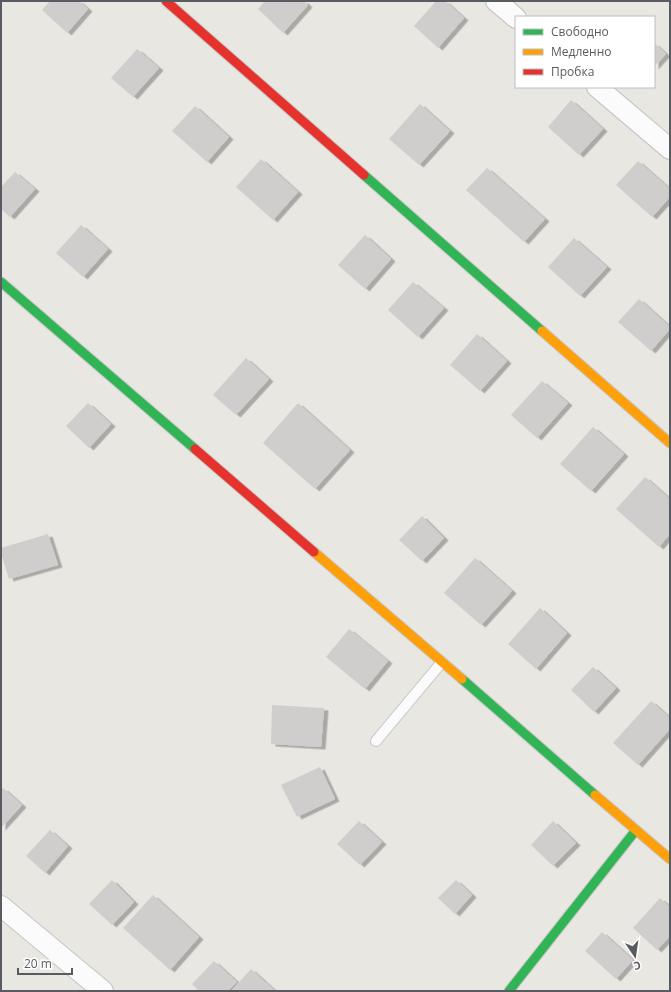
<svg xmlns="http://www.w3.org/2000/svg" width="671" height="992" viewBox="0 0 671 992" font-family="'Open Sans',sans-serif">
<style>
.building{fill:#d0cecc;filter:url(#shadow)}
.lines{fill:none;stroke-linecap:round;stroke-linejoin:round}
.lane-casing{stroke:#c5c5c4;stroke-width:12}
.street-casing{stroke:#c5c5c4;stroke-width:22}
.fast-casing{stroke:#c6c6c5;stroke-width:11}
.slow-casing{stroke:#c6c6c5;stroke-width:11}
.jam-casing{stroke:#c6c6c5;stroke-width:11}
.lane{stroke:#fcfbfb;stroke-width:10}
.street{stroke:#fcfbfb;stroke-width:20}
.fast{stroke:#30b455;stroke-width:9}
.slow{stroke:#ff9f0a;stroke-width:9}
.jam{stroke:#e5322d;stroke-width:9}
</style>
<defs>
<filter id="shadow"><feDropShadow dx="4.5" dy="2.5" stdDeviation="0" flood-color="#0004"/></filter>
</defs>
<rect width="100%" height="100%" fill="#e9e7e2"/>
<path class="building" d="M 50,1 L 79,1 L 88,9 L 67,33 L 42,10 Z
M 265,1 L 304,1 L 308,5 L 283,33 L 258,9 Z
M 436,1 L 445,1 L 464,18 L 438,48 L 414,26 Z
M 654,43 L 666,54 L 654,67 Z
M 137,49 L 159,68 L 133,97 L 111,78 Z
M 571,100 L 603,129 L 579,155 L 548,127 Z
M 420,104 L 450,131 L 419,165 L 389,139 Z
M 195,106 L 229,137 L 207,162 L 172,131 Z
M 261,159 L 298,192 L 273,220 L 236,187 Z
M 638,161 L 670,189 L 670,197 L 652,217 L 616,185 Z
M 487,168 L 545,219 L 524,242 L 466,190 Z
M 15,172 L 35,189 L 10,217 L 1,209 L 1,187 Z
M 81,225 L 108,249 L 83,277 L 56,253 Z
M 365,235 L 391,259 L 365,289 L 338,265 Z
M 574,238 L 607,267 L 580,296 L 548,267 Z
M 413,282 L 444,308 L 418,337 L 388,310 Z
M 639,299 L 670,327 L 670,329 L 651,351 L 618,322 Z
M 477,334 L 507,361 L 480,391 L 450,365 Z
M 246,358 L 269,379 L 236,415 L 213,395 Z
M 542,381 L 568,403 L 537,438 L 511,415 Z
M 88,403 L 111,424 L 89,448 L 66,426 Z
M 298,403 L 350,450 L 315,489 L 263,443 Z
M 593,427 L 624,454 L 591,491 L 560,464 Z
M 645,477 L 670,499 L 670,534 L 659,547 L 616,509 Z
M 422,516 L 444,538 L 422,561 L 399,540 Z
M 48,534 L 58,565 L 9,579 L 1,553 L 1,548 Z
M 475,558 L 512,591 L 481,625 L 444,593 Z
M 540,608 L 567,633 L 536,669 L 508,644 Z
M 349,629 L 388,661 L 365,689 L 326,657 Z
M 593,667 L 616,688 L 594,712 L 571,690 Z
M 651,701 L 670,718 L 670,729 L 638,765 L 613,743 Z
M 272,705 L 324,708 L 321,747 L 271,744 Z
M 320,767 L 335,799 L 297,817 L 281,785 Z
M 3,788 L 22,805 L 1,828 L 1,790 Z
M 359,821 L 382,842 L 360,865 L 337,844 Z
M 553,821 L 576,843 L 553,866 L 531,845 Z
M 50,830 L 68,846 L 45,873 L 26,856 Z
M 112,880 L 134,902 L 112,925 L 89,904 Z
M 456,880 L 472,895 L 455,914 L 438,898 Z
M 153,895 L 199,937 L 170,970 L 123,928 Z
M 660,898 L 670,907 L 670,936 L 657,950 L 633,928 Z
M 602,932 L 633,960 L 616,979 L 585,951 Z
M 214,961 L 237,982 L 228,991 L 199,991 L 192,984 Z
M 251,969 L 275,991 L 231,991 Z"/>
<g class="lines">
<defs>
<path id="lane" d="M 376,741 L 442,662"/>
<path id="street" d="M 496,1 L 516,18
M 597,87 L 670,149
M 1,906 L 103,991"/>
<path id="fast" d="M 364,175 L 542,331
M 1,282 L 195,449
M 462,679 L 595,795
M 509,991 L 636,830"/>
<path id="slow" d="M 542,331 L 670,443
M 314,552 L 462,679
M 595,795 L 670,859"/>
<path id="jam" d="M 166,1 L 364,175
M 195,449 L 314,552"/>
</defs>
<use href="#lane" class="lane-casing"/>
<use href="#street" class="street-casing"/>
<use href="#fast" class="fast-casing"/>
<use href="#slow" class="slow-casing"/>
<use href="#jam" class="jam-casing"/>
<use href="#lane" class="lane"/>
<use href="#street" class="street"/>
<use href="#fast" class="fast"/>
<use href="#slow" class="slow"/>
<use href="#jam" class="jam"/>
</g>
<rect width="671" height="992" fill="none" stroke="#585c60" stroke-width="4"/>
<rect x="515" y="16" width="140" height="72" fill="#ffffff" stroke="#bcbebf"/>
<rect x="523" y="29" width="20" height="6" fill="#30b455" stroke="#bcbebf"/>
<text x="551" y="36" font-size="12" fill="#585c60">Свободно</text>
<rect x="523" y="49" width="20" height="6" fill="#ff9f0a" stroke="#bcbebf"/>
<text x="551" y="56" font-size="12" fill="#585c60">Медленно</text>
<rect x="523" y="69" width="20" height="6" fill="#e5322d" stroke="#bcbebf"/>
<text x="551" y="76" font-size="12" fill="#585c60">Пробка</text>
<g transform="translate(635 956) rotate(167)" stroke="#ffffff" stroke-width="3" paint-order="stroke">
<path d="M0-3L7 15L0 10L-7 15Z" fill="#585c60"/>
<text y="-6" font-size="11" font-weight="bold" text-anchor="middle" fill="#585c60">С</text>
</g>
<path d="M18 968v6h54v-6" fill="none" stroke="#585c60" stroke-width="2"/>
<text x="24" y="968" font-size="12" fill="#585c60" stroke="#ffffff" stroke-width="3" paint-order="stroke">20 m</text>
</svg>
